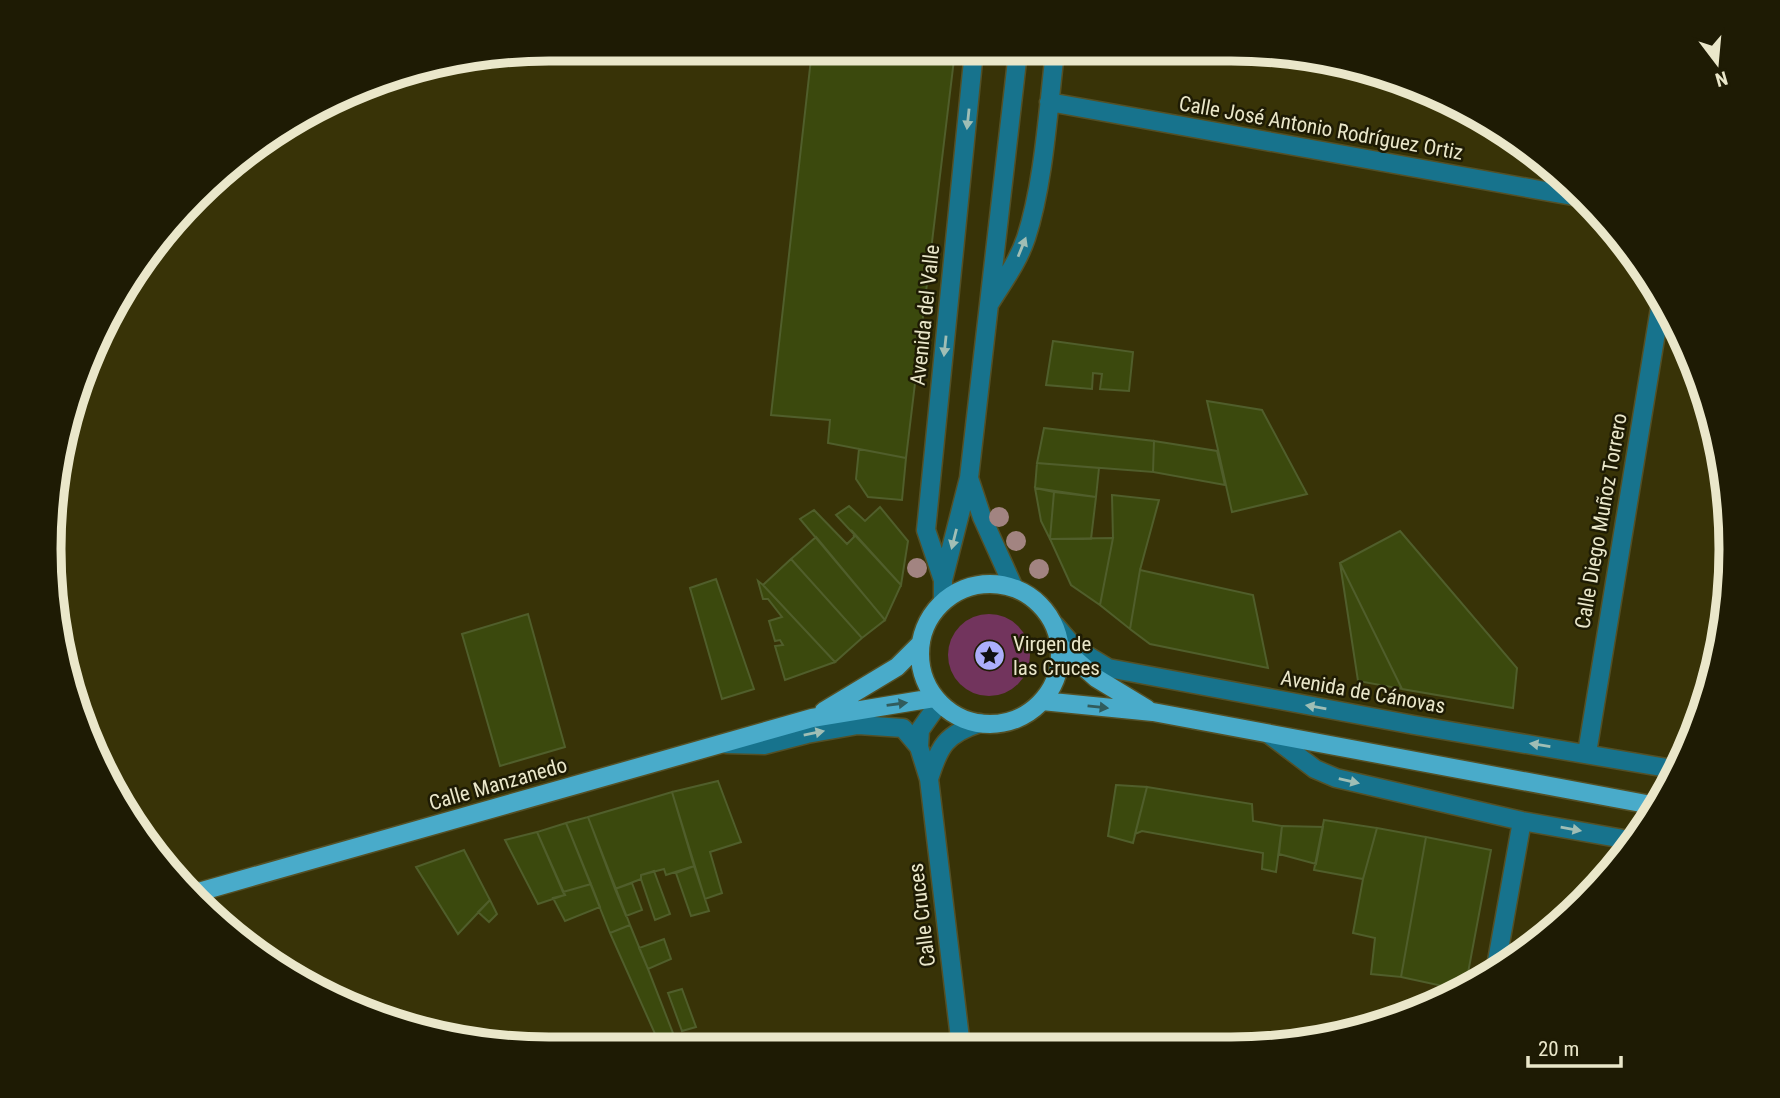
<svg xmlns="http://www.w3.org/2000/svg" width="1780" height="1098" viewBox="0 0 1780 1098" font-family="'Roboto Condensed',sans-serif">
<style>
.green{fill:#72345d}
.building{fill:#3b490d;stroke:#505e2b;stroke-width:2}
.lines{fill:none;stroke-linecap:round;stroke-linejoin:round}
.minor-casing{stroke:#545026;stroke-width:21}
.major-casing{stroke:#545026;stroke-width:21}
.minor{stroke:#17738d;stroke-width:18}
.major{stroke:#49abca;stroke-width:18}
.tree{fill:#a28481}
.oneway{fill:#a0beb5}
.oneway2{fill:#315c5d}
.labels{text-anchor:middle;stroke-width:5;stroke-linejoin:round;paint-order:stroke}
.street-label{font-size:21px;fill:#eae7ca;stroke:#1e1b04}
.poi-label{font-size:21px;fill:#eae7ca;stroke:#1e1b04;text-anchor:start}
.rim{fill:none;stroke:#eae7ca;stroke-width:9}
</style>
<rect width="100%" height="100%" fill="#383307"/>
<path class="green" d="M948 655a41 41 0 1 1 82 0a41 41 0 1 1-82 0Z"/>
<path class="building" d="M 812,50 L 955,51 L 906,458 L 828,443 L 830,420 L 771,415 Z
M 1053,341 L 1133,352 L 1129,391 L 1100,389 L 1102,374 L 1093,373 L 1092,389 L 1046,385 Z
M 1207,401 L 1262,410 L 1307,494 L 1232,512 Z
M 1044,428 L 1154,441 L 1153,472 L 1037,463 Z
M 1154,441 L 1217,451 L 1225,485 L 1153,472 Z
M 859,449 L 906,458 L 902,500 L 868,497 L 856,479 Z
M 1037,463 L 1099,468 L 1096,497 L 1035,488 Z
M 1035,488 L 1054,492 L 1050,539 L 1041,521 Z
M 1054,492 L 1096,497 L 1091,539 L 1050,539 Z
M 1112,495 L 1159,500 L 1140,570 L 1130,629 L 1100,605 L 1113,538 Z
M 849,506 L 865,521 L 880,507 L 908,541 L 901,585 L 836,515 Z
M 814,510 L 847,544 L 854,537 L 853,532 L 901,585 L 885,620 L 800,519 Z
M 1400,531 L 1517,668 L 1513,708 L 1402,689 L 1340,563 Z
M 816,537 L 885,620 L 862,638 L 791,559 Z
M 1113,538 L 1100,605 L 1071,585 L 1050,539 Z
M 791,559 L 862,638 L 835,662 L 763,585 Z
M 1340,563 L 1402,689 L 1358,681 Z
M 1140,570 L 1253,595 L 1268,668 L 1150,644 L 1130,629 Z
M 716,579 L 754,689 L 722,699 L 690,588 Z
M 758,581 L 763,585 L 835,662 L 785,680 L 775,646 L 783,645 L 780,640 L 775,641 L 769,621 L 782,617 L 768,599 L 763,599 Z
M 528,614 L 565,747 L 500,766 L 462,634 Z
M 718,781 L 741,842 L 710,852 L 722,893 L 705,899 L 672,792 Z
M 1116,785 L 1147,787 L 1133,843 L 1108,836 Z
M 1147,787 L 1252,804 L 1253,821 L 1282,826 L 1276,872 L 1262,869 L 1263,853 L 1142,831 L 1135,834 Z
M 672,792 L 694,866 L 666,875 L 664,869 L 641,875 L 641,879 L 615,889 L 588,817 Z
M 588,817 L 630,925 L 610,933 L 566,823 Z
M 1324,820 L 1377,828 L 1363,879 L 1314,870 Z
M 566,823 L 591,884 L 563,892 L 537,832 Z
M 1282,826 L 1323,827 L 1316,864 L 1279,854 Z
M 1377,828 L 1426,837 L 1401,977 L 1371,974 L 1375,938 L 1353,933 L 1363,879 Z
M 537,832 L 565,895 L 538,904 L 505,840 Z
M 1426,837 L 1491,850 L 1465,989 L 1461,990 L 1401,977 Z
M 464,850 L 490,900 L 458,934 L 416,867 Z
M 694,866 L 709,911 L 691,916 L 676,873 Z
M 654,871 L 670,914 L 655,920 L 641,879 L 641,875 Z
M 632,883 L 642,910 L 626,916 L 615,889 Z
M 591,884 L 600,907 L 565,921 L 553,898 L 565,895 L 563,892 Z
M 490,900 L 497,914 L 489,922 L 478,912 Z
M 630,925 L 648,969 L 678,1046 L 660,1045 L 610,933 Z
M 664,939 L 671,959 L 648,969 L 639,948 Z
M 682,989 L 696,1027 L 682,1031 L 668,993 Z"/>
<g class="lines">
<defs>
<path id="minor" d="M 1049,102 L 1584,198
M 990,303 C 1003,282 1018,262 1026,238 C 1044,183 1048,110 1055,52
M 969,478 L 982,517 L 1014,588
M 943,580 L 926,530 L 974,51
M 943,601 L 943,580 L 969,478 L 1018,52
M 1055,625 L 1075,648 L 1108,668 L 1414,725 L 1679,770
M 939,703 L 920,730 L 919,747 L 929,779 L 961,1047
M 1270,735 L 1315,769 L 1336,778 L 1522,821 L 1635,841
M 726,744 L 764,745 L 807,734 L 858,725 L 903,728 L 919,747
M 1587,753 L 1662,296
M 929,779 C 939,746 946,734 980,723
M 1495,972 L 1522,821"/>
<path id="major" d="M920 654a70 70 0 1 1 140 0a70 70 0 1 1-140 0Z
M 1060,646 L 1096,678 L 1147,709
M 1042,701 L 1153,712 L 1657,806
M 824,711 L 897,667 L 921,643
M 195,893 L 812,718 L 934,698"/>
</defs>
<use href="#minor" class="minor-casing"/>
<use href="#major" class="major-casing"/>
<use href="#minor" class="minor"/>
<use href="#major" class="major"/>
</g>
<g class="tree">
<circle cx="999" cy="517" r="10"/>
<circle cx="1016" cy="541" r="10"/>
<circle cx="917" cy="568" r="10"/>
<circle cx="1039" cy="569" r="10"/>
</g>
<defs><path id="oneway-solid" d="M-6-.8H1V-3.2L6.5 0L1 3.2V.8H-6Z" transform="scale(1.75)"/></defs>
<g class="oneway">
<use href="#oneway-solid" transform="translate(968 119) rotate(96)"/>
<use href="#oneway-solid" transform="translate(1022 247) rotate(-68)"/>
<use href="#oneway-solid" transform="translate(945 346) rotate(96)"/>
<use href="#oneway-solid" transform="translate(954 539) rotate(104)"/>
<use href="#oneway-solid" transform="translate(1316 707) rotate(-170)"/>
<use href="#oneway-solid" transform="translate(814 733) rotate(-11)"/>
<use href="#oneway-solid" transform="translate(1540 745) rotate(-171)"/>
<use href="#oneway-solid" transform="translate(1349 781) rotate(13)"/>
<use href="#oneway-solid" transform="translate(1571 829) rotate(10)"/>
</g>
<g class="oneway2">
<use href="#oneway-solid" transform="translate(897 704) rotate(-8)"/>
<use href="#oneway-solid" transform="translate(1098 707) rotate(6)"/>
</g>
<defs>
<symbol id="sight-disc" viewBox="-11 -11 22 22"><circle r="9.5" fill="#acaffb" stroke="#1e1b04"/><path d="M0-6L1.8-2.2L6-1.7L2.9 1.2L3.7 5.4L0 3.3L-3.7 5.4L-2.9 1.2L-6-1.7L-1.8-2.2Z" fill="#111"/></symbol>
</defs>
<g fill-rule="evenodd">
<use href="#sight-disc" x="972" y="638" width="35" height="35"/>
</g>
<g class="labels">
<g class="street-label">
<text transform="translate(1321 128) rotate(10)" y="7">Calle José Antonio Rodríguez Ortiz</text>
<text transform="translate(925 315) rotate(-84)" y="7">Avenida del Valle</text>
<text transform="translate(1601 521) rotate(-80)" y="7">Calle Diego Muñoz Torrero</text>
<text transform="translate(1363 692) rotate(10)" y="7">Avenida de Cánovas</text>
<text transform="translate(498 784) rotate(-16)" y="7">Calle Manzanedo</text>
<text transform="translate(922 915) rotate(-97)" y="7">Calle Cruces</text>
</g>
<g class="poi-label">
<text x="1013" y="651">Virgen de<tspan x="1013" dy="24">las Cruces</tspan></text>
</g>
</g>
<path d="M0 0H1780V1098H0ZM549 61H1231A488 488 0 0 1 1719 549V549A488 488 0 0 1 1231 1037H549A488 488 0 0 1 61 549V549A488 488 0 0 1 549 61Z" fill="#1e1b04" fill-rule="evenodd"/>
<path class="rim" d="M549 61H1231A488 488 0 0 1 1719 549V549A488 488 0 0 1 1231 1037H549A488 488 0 0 1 61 549V549A488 488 0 0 1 549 61Z"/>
<g transform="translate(1717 63) rotate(164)" stroke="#1e1b04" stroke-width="5" paint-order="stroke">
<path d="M0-5L12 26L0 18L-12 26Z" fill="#eae7ca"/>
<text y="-10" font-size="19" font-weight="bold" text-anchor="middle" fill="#eae7ca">N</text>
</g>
<path d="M1528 1056v10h93v-10" fill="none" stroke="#eae7ca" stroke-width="3.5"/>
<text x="1538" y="1056" font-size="21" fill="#eae7ca" stroke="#1e1b04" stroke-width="5" paint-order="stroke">20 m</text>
</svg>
